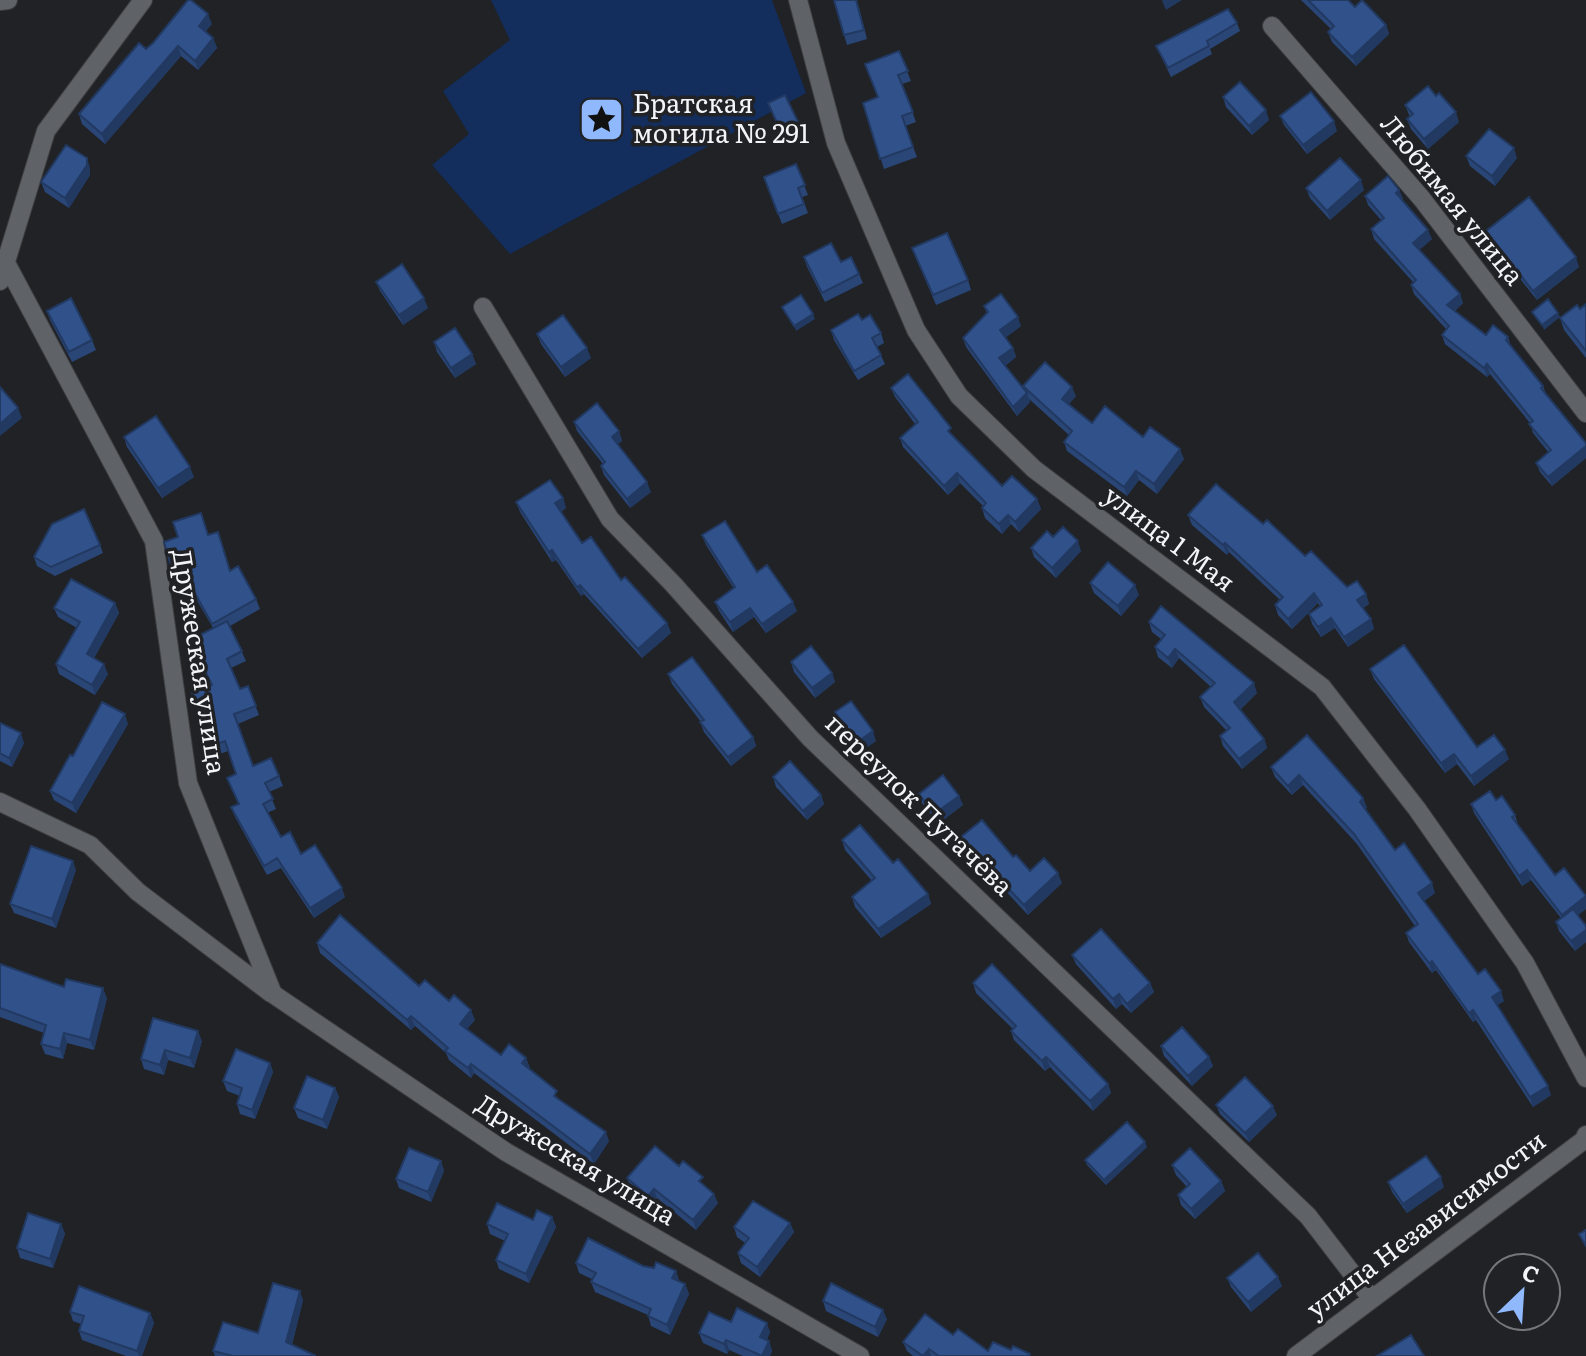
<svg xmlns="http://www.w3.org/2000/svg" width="1586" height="1356" viewBox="0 0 1586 1356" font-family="Literata,serif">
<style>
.green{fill:#132d5c}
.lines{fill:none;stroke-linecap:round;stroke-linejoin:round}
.minor-casing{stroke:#3c3e41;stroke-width:20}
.minor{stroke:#5f6266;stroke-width:18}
.wall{fill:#2a4677}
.shaded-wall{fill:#223961}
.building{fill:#31518a;stroke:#223961;stroke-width:2}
.labels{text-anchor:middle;stroke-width:7;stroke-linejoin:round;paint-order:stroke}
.poi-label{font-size:26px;fill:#f3f4f7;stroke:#202225;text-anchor:start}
.street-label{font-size:26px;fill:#f3f4f7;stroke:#202225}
</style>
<rect width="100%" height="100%" fill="#202225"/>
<path class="green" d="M 491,0 L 772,0 L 806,93 L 510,254 L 432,165 L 469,134 L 443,91 L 510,40 Z"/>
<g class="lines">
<defs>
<path id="minor" d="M 798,0 L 836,143 L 916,330 L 959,396 L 1034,469 L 1322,687 L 1417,809 L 1525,963 L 1586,1078
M 0,1 L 8,0
M 1272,26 L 1422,199 L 1586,413
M 6,263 L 154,541 L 188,783 L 273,994 L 506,1152 L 860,1356
M 0,281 L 46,131 L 143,0
M 483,307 L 610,519 L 673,584 L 810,738 L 1308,1216 L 1371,1298
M 0,802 L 90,845 L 138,892 L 271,993
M 1296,1356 L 1584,1140 L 1586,1135"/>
</defs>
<use href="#minor" class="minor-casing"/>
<use href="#minor" class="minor"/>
</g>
<path class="wall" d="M 857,0 L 867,39 L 847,45 L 844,35 Z
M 1301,0 L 1348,0 L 1355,7 L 1386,25 L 1389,34 L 1356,66 L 1332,42 L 1328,32 L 1331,29 Z
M 1237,23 L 1240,31 L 1210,49 L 1212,54 L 1171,77 L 1156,46 Z
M 212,24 L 205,32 L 213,38 L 217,48 L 198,70 L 181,56 L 105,144 L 82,124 L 79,114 L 146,49 Z
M 899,51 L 911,81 L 902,84 L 916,122 L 905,126 L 917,157 L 884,169 L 863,103 L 878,97 Z
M 1223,97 L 1269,120 L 1252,135 L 1226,107 Z
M 768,103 L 801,128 L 804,138 L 787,146 Z
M 1405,105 L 1459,122 L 1428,149 L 1411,129 L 1407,119 L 1410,117 Z
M 1280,116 L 1337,131 L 1307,154 L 1284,125 Z
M 1466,156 L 1517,158 L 1495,186 L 1470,166 Z
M 796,164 L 808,195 L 802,197 L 808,213 L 782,224 L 764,177 Z
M 90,168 L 90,175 L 69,208 L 45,192 L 41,182 Z
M 1306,188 L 1364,190 L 1330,220 L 1310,198 Z
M 1399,190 L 1403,199 L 1402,200 L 1432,239 L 1419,250 L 1460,294 L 1463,303 L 1455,311 L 1486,335 L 1508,337 L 1511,347 L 1543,386 L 1546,394 L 1586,443 L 1586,458 L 1552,486 L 1540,472 L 1536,463 L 1549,453 L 1533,433 L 1530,423 L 1490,374 L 1487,377 L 1445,344 L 1442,335 L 1446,329 L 1414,294 L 1411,285 L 1413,282 L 1374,239 L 1371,229 L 1381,220 L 1368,205 L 1365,196 Z
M 1486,231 L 1579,267 L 1537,300 L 1489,240 Z
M 912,248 L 968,280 L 971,290 L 936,305 Z
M 804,257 L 859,274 L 863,283 L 825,302 L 807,267 Z
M 376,282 L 428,308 L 403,325 L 380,291 Z
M 1586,304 L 1586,358 L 1564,330 L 1560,318 L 1580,309 Z
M 984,306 L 1021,326 L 1005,338 L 1013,348 L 1016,357 L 1005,366 L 1023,388 L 1076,396 L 1069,404 L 1092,423 L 1143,437 L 1184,459 L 1157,494 L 1139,480 L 1127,496 L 1067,451 L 1064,442 L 1069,435 L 1029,399 L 1030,402 L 1017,416 L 966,347 L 963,338 L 987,314 Z
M 47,311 L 92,340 L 96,350 L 72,362 L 50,320 Z
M 862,320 L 881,333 L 884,343 L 877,347 L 885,364 L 858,380 L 834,340 L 831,330 Z
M 537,334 L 591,358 L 565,377 L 541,344 Z
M 434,342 L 472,354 L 476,364 L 455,378 L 437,352 Z
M 891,388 L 954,438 L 1002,486 L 1037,499 L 1041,509 L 1019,532 L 1011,524 L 1002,534 L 985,518 L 982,508 L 983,506 L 960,483 L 948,495 L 903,447 L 900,438 L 915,424 L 895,397 Z
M 574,422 L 619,431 L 622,441 L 618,444 L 651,492 L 630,508 L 604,475 L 601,466 L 603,464 L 577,431 Z
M 124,437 L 194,477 L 162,498 L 127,447 Z
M 563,498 L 566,508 L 561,512 L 582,543 L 667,623 L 671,633 L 642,658 L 584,594 L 581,596 L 556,560 L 552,562 L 520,512 L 516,502 Z
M 1188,515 L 1263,524 L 1347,587 L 1366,594 L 1369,604 L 1363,608 L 1371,619 L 1374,629 L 1348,647 L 1335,628 L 1321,637 L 1312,624 L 1309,614 L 1320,606 L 1318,603 L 1292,629 L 1278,615 L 1275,605 L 1280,600 L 1229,552 L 1227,555 L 1192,525 Z
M 208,535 L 231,571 L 256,599 L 260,609 L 230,626 L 246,661 L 231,668 L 240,689 L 248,686 L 259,715 L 238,724 L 253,766 L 279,776 L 283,786 L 269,792 L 276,809 L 267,813 L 281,837 L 301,854 L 345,897 L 314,918 L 281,868 L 267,875 L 235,817 L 231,807 L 238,804 L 227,778 L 236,774 L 228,751 L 217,755 L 192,693 L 211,686 L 190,640 L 213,628 L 185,580 L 176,582 L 173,573 Z
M 702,535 L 757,572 L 797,611 L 766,633 L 754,617 L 733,632 L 719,611 L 715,602 L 734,589 L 706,545 Z
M 1053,537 L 1081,551 L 1056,578 L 1034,557 L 1031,548 Z
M 100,545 L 103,553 L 55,576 L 37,566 L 34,557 Z
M 1090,583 L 1139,595 L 1121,616 L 1094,593 Z
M 115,603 L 119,613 L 94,658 L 108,674 L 95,695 L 59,674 L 56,664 L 77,628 L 58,617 L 54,608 Z
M 1149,622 L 1257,693 L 1240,710 L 1264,739 L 1267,748 L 1242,769 L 1223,746 L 1220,736 L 1227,731 L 1204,707 L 1200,697 L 1211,687 L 1179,658 L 1172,668 L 1158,657 L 1155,647 L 1161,639 L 1152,632 Z
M 791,662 L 832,673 L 835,682 L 815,698 L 794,672 Z
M 1370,669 L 1477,747 L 1509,759 L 1474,786 L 1457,764 L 1445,773 L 1374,679 Z
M 668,674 L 753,737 L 756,746 L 731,766 L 704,732 L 700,722 L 701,722 L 672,684 Z
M 835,712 L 876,741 L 860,752 L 838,722 Z
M 0,723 L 24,743 L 12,767 L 0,761 Z
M 128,724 L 76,813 L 54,800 L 50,791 L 73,756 Z
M 1307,735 L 1363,798 L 1367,808 L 1365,809 L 1395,850 L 1435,893 L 1424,901 L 1478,974 L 1504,1001 L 1497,1005 L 1551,1095 L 1533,1107 L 1476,1020 L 1473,1022 L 1436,970 L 1432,973 L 1409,942 L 1406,933 L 1415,926 L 1357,844 L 1303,785 L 1292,795 L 1275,777 L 1271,767 Z
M 773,777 L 821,795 L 824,804 L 807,820 L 776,787 Z
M 919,794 L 959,796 L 963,805 L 938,824 L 922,803 Z
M 1496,800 L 1515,815 L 1518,825 L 1555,875 L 1586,909 L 1578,915 L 1586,926 L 1586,942 L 1575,951 L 1559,931 L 1556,922 L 1561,918 L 1531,880 L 1522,886 L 1474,813 L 1471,804 Z
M 842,840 L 893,863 L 928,894 L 931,904 L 881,938 L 855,907 L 852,897 L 872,881 L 845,850 Z
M 956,841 L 1013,857 L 1030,871 L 1062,883 L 1028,915 L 982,866 L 976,871 L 959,851 Z
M 76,870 L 56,928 L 14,913 L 10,904 Z
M 317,943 L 449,1001 L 475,1020 L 467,1029 L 501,1055 L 526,1058 L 530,1068 L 529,1069 L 561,1101 L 609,1141 L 594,1164 L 474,1073 L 471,1078 L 449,1060 L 446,1053 L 415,1026 L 411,1030 L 320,953 Z
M 1072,955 L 1150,983 L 1154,992 L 1131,1013 L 1122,1004 L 1116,1009 L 1076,964 Z
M 0,964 L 64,987 L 107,998 L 94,1050 L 67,1043 L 63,1059 L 45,1054 L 41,1044 L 44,1033 L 0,1017 Z
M 973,983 L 1108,1084 L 1111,1093 L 1093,1111 L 1050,1067 L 1045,1071 L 1014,1040 L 1011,1031 L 1013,1029 L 976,993 Z
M 153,1018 L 202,1041 L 194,1068 L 168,1060 L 164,1075 L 144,1069 L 141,1059 Z
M 1161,1046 L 1209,1057 L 1213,1066 L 1192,1086 L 1164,1056 Z
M 270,1063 L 273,1072 L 255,1119 L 240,1114 L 237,1104 L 240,1096 L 227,1091 L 223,1081 Z
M 335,1088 L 339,1097 L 327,1129 L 298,1118 L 294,1108 Z
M 1216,1105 L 1277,1115 L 1249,1142 L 1220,1114 Z
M 1147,1147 L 1106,1185 L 1087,1165 L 1085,1160 Z
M 441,1161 L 444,1171 L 431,1202 L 399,1188 L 396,1179 Z
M 1172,1165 L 1221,1181 L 1225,1191 L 1195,1219 L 1181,1205 L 1178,1195 L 1187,1187 L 1176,1175 Z
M 679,1166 L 706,1187 L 718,1203 L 696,1230 L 657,1198 L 651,1206 L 631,1188 L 627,1178 Z
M 1388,1182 L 1444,1187 L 1407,1213 L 1392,1192 Z
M 552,1217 L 556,1227 L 529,1283 L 499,1269 L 496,1260 L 505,1241 L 490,1234 L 487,1224 Z
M 790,1223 L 794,1232 L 760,1277 L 741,1263 L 738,1253 L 745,1243 L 737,1237 L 734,1227 Z
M 61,1224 L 65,1234 L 53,1268 L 20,1258 L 17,1248 Z
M 576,1263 L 643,1266 L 676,1271 L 679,1281 L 685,1284 L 689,1294 L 670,1335 L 651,1326 L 648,1315 L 595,1292 L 591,1282 L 592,1279 L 579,1273 Z
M 1227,1278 L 1282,1286 L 1251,1312 L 1231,1287 Z
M 303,1300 L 292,1345 L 316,1356 L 215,1356 L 213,1351 L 258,1333 Z
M 823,1301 L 887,1319 L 878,1337 L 826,1311 Z
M 70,1312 L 150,1313 L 154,1323 L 142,1356 L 126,1356 L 82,1340 L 79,1331 L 81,1324 L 73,1321 Z
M 731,1322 L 770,1332 L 767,1340 L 769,1341 L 772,1351 L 770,1356 L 743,1356 L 729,1350 L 727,1354 L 703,1343 L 699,1333 Z
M 953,1335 L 988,1351 L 1011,1350 L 1031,1356 L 913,1356 L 907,1351 L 903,1342 Z"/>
<path class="shaded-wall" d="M 1163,0 L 1182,0 L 1166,10 L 1162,1 Z
M 208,14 L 212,24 L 202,36 L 199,26 Z
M 1386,25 L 1389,34 L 1356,66 L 1352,57 Z
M 213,38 L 217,48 L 198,70 L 195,61 Z
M 178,46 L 181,56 L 105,144 L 102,134 Z
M 1266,110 L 1269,120 L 1252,135 L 1249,126 Z
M 1456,112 L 1459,122 L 1428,149 L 1424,139 Z
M 1334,121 L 1337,131 L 1307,154 L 1303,145 Z
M 1514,148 L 1517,158 L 1495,186 L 1492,176 Z
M 87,158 L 90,168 L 90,175 L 69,208 L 65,198 Z
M 1361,180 L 1364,190 L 1330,220 L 1327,211 Z
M 1399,190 L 1403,199 L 1399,202 L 1396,193 Z
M 1428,230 L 1432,239 L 1416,253 L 1413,243 Z
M 1576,257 L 1579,267 L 1537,300 L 1533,291 Z
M 1460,294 L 1463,303 L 1451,314 L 1447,305 Z
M 424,298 L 428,308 L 403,325 L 399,315 Z
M 1558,313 L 1560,317 L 1544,330 L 1542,325 Z
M 813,314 L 815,319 L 796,331 L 794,326 Z
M 1018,317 L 1021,326 L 1003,339 L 1000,330 Z
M 587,348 L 591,358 L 565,377 L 561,367 Z
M 1013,348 L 1016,357 L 1003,367 L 999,358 Z
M 472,354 L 476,364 L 455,378 L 451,368 Z
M 1487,364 L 1490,374 L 1487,377 L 1484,368 Z
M 1072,387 L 1076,396 L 1065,408 L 1062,399 Z
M 1027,393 L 1030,402 L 1017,416 L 1013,407 Z
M 18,408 L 22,418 L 0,436 L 0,424 Z
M 619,431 L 622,441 L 615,446 L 612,437 Z
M 1586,446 L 1586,458 L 1552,486 L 1548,477 Z
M 1180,449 L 1184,459 L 1157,494 L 1154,484 Z
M 190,467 L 194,477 L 162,498 L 158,488 Z
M 1136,471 L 1139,480 L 1127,496 L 1124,487 Z
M 957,473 L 960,483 L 948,495 L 944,486 Z
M 647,482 L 651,492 L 630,508 L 627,499 Z
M 563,498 L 566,508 L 559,513 L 555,503 Z
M 1037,499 L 1041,509 L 1019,532 L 1015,522 Z
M 1008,515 L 1011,524 L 1002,534 L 999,524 Z
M 1078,541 L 1081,551 L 1056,578 L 1052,568 Z
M 1225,543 L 1229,552 L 1227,555 L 1223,545 Z
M 552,550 L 556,560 L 552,562 L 549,552 Z
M 580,585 L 584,594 L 581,596 L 577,587 Z
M 1135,585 L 1139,595 L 1121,616 L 1118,606 Z
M 1314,593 L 1318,603 L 1292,629 L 1288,619 Z
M 1366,594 L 1369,604 L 1361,610 L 1357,600 Z
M 793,602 L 797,611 L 766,633 L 762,624 Z
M 115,603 L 119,613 L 91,664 L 87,654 Z
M 750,608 L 754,617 L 733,632 L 730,622 Z
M 1331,618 L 1335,628 L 1321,637 L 1318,627 Z
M 1371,619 L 1374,629 L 1348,647 L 1344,637 Z
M 667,623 L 671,633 L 642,658 L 638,649 Z
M 1175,649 L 1179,658 L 1172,668 L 1168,658 Z
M 104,664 L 108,674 L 95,695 L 92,685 Z
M 832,673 L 835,682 L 815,698 L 812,688 Z
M 1254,683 L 1257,693 L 1237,712 L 1234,702 Z
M 125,714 L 128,724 L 76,813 L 72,803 Z
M 873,731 L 876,741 L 860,752 L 856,743 Z
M 21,733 L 24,743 L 12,767 L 9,758 Z
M 753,737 L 756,746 L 731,766 L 728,757 Z
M 1264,739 L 1267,748 L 1242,769 L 1239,759 Z
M 1505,750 L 1509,759 L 1474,786 L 1471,776 Z
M 1454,754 L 1457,764 L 1445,773 L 1441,763 Z
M 1299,775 L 1303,785 L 1292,795 L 1288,786 Z
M 821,795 L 824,804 L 807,820 L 803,811 Z
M 959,796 L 963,805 L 938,824 L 934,814 Z
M 1363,798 L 1367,808 L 1363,811 L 1360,802 Z
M 979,857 L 982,866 L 976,871 L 973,862 Z
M 73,861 L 76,870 L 56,928 L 52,919 Z
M 1527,870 L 1531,880 L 1522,886 L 1519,876 Z
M 1058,873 L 1062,883 L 1028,915 L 1024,905 Z
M 1432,883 L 1435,893 L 1422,902 L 1418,893 Z
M 342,888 L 345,897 L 314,918 L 310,908 Z
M 928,894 L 931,904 L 881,938 L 878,929 Z
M 1586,896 L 1586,909 L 1566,924 L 1562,915 Z
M 1586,930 L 1586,942 L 1575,951 L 1571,941 Z
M 1432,961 L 1436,970 L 1432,973 L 1429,963 Z
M 1150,983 L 1154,992 L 1131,1013 L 1127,1004 Z
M 103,988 L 107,998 L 94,1050 L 90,1040 Z
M 1501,991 L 1504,1001 L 1495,1007 L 1492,997 Z
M 1119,994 L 1122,1004 L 1116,1009 L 1113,999 Z
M 471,1010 L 475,1020 L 463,1033 L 460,1024 Z
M 1473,1010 L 1476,1020 L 1473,1022 L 1469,1013 Z
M 411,1016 L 415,1026 L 411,1030 L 407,1020 Z
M 198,1031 L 202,1041 L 194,1068 L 190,1058 Z
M 64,1033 L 67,1043 L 63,1059 L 60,1049 Z
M 165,1050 L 168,1060 L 164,1075 L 160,1065 Z
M 1046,1057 L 1050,1067 L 1045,1071 L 1042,1061 Z
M 1209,1057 L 1213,1066 L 1192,1086 L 1188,1076 Z
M 526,1058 L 530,1068 L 525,1073 L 522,1063 Z
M 270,1063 L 273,1072 L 255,1119 L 252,1110 Z
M 471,1064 L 474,1073 L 471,1078 L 468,1068 Z
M 1108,1084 L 1111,1093 L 1093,1111 L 1090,1101 Z
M 1548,1086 L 1551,1095 L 1533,1107 L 1530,1097 Z
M 335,1088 L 339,1097 L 327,1129 L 323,1120 Z
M 1273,1106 L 1277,1115 L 1249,1142 L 1245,1133 Z
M 606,1132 L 609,1141 L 594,1164 L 590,1154 Z
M 1145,1142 L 1147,1147 L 1106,1185 L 1104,1180 Z
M 441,1161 L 444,1171 L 431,1202 L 428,1192 Z
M 1441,1177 L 1444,1187 L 1407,1213 L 1403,1204 Z
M 1221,1181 L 1225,1191 L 1195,1219 L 1191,1209 Z
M 654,1189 L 657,1198 L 651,1206 L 648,1196 Z
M 714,1194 L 718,1203 L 696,1230 L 693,1220 Z
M 552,1217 L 556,1227 L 529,1283 L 526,1274 Z
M 790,1223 L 794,1232 L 760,1277 L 757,1267 Z
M 61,1224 L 65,1234 L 53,1268 L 50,1259 Z
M 676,1271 L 679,1280 L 676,1288 L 672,1278 Z
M 1278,1277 L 1282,1286 L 1251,1312 L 1248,1302 Z
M 685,1284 L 689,1294 L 670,1335 L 667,1325 Z
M 300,1291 L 303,1300 L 290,1352 L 286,1342 Z
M 883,1310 L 887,1319 L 878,1337 L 875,1327 Z
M 150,1313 L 154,1323 L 142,1356 L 139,1356 L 137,1351 Z
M 767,1323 L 770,1332 L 764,1347 L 760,1337 Z
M 726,1340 L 729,1350 L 727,1354 L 724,1344 Z
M 769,1341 L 772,1351 L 770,1356 L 762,1356 Z
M 929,1349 L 931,1356 L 924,1356 Z"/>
<path class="building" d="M 188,0 L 191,0 L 208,14 L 199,26 L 213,38 L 195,61 L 178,46 L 102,134 L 79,114 L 139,43 L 146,49 L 153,43 Z
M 834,0 L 856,0 L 864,30 L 844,35 Z
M 1308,0 L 1348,0 L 1355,7 L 1362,0 L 1386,25 L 1352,57 L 1328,32 L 1334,26 Z
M 1228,9 L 1237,23 L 1207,41 L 1209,46 L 1168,68 L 1156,46 Z
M 899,51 L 908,71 L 898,75 L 913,112 L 902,116 L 913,147 L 880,159 L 863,103 L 878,97 L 865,64 Z
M 1240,82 L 1266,110 L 1249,126 L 1223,97 Z
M 1428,86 L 1436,96 L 1439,93 L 1456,112 L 1424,139 L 1407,119 L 1413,114 L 1405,105 Z
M 1311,92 L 1334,121 L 1303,145 L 1280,116 Z
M 785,95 L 801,128 L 783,136 L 768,103 Z
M 1489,129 L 1514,148 L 1492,176 L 1466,156 Z
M 66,145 L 87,158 L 87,165 L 65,198 L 41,182 Z
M 1340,158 L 1361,180 L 1327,211 L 1306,188 Z
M 796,164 L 805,185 L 798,188 L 804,204 L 778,214 L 764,177 Z
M 1388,176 L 1399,190 L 1396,193 L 1428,230 L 1413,243 L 1460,294 L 1447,305 L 1486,335 L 1493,325 L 1508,337 L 1506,340 L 1543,386 L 1541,388 L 1586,443 L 1586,446 L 1548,477 L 1536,463 L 1551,450 L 1529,424 L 1533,421 L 1487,364 L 1484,368 L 1442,335 L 1449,326 L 1411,285 L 1416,280 L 1371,229 L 1384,218 L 1365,196 Z
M 1529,197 L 1576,257 L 1533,291 L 1486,231 Z
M 947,233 L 968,280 L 933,295 L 912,248 Z
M 831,243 L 841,262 L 851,257 L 859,274 L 822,293 L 804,257 Z
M 402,264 L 424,298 L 399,315 L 376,282 Z
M 1001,294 L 1018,317 L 1000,330 L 1013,348 L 999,358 L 1027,393 L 1013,407 L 963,338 L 988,312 L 984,306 Z
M 801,295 L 813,314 L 794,326 L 782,307 Z
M 71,298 L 92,340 L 69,352 L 47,311 Z
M 1548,299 L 1558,313 L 1542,325 L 1532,312 Z
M 1586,304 L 1586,351 L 1560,318 L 1577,305 L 1580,309 Z
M 858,314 L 862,320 L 870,315 L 881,333 L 872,338 L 881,355 L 854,371 L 831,330 Z
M 563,315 L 587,348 L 561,367 L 537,334 Z
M 455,328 L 472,354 L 451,368 L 434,342 Z
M 1045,362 L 1072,387 L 1062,399 L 1092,423 L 1105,406 L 1143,437 L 1150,427 L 1180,449 L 1154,484 L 1136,471 L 1124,487 L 1064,442 L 1072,431 L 1023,386 Z
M 908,374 L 951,428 L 948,431 L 1002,486 L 1012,476 L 1037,499 L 1015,522 L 1008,515 L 999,524 L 982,508 L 986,503 L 957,473 L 944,486 L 900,438 L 918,422 L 891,388 Z
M 0,387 L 18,408 L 0,424 Z
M 597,403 L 619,431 L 612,437 L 647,482 L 627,499 L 601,466 L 605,462 L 574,422 Z
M 156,416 L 190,467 L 158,488 L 124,437 Z
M 550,480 L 563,498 L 555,503 L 582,543 L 591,537 L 621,580 L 625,577 L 667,623 L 638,649 L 580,585 L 577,587 L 552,550 L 549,552 L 516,502 Z
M 1216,484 L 1263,524 L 1267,520 L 1305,556 L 1311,551 L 1347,587 L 1357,581 L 1366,594 L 1357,600 L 1371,619 L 1344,637 L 1331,618 L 1318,627 L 1309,614 L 1322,605 L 1314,593 L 1288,619 L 1275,605 L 1283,597 L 1225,543 L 1223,545 L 1188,515 Z
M 84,509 L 100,545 L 51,567 L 34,557 L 52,524 Z
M 201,513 L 208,535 L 218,532 L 230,571 L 238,566 L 256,599 L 212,624 L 182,570 L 173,573 L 164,542 L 178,537 L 173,522 Z
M 725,521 L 757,572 L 767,565 L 793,602 L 762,624 L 750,608 L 730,622 L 715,602 L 735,587 L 702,535 Z
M 1063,527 L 1078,541 L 1052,568 L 1031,548 L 1047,531 L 1053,537 Z
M 1108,562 L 1135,585 L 1118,606 L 1090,583 Z
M 71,579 L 115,603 L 87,654 L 104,664 L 92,685 L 56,664 L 80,622 L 54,608 Z
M 1161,606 L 1254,683 L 1234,702 L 1264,739 L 1239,759 L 1220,736 L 1230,728 L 1200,697 L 1215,683 L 1175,649 L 1168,658 L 1155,647 L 1165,635 L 1149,622 Z
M 227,621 L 242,651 L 227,659 L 240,689 L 248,686 L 256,706 L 234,714 L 253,766 L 271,758 L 279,776 L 265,783 L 273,799 L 263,804 L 281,837 L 290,832 L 301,854 L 315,845 L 342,888 L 310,908 L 277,858 L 264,866 L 231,807 L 239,804 L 227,778 L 236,774 L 225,741 L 214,745 L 192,693 L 212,685 L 190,640 Z
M 1404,645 L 1477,747 L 1494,735 L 1505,750 L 1471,776 L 1454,754 L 1441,763 L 1370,669 Z
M 811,646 L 832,673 L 812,688 L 791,662 Z
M 692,657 L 753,737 L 728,757 L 700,722 L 704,720 L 668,674 Z
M 851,701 L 873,731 L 856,743 L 835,712 Z
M 102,702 L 125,714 L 72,803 L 50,791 L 70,755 L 73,756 Z
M 0,723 L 21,733 L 9,758 L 0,753 Z
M 1307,735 L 1363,798 L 1360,802 L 1395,850 L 1404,843 L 1432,883 L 1418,893 L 1478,974 L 1485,969 L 1501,991 L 1492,997 L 1548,1086 L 1530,1097 L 1473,1010 L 1469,1013 L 1432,961 L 1429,963 L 1406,933 L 1418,924 L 1354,834 L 1299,775 L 1288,786 L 1271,767 Z
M 790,761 L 821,795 L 803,811 L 773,777 Z
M 943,775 L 959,796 L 934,814 L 919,794 Z
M 1490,791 L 1496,800 L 1502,796 L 1515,815 L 1512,817 L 1555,875 L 1564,868 L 1586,896 L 1562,915 L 1527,870 L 1519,876 L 1471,804 Z
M 982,820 L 1013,857 L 1016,855 L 1030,871 L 1044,858 L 1058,873 L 1024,905 L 979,857 L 973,862 L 956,841 Z
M 860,825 L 893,863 L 898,859 L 928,894 L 878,929 L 852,897 L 875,878 L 842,840 Z
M 31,846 L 73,861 L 52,919 L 10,904 Z
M 1573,909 L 1586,926 L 1586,930 L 1571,941 L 1556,922 Z
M 340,915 L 419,986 L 425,980 L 449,1001 L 454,995 L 471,1010 L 460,1024 L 501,1055 L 509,1044 L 526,1058 L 522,1063 L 557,1091 L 554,1096 L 606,1132 L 590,1154 L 471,1064 L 468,1068 L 445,1051 L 448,1048 L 411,1016 L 407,1020 L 317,943 Z
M 1101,929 L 1150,983 L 1127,1004 L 1119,994 L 1113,999 L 1072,955 Z
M 0,964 L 64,987 L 66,979 L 103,988 L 90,1040 L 64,1033 L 60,1049 L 41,1044 L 46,1025 L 0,1008 Z
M 992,964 L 1108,1084 L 1090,1101 L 1046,1057 L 1042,1061 L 1011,1031 L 1016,1026 L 973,983 Z
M 153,1018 L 198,1031 L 190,1058 L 165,1050 L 160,1065 L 141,1059 Z
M 1182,1027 L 1209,1057 L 1188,1076 L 1161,1046 Z
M 236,1049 L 270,1063 L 252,1110 L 237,1104 L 242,1088 L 223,1081 Z
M 307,1076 L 335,1088 L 323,1120 L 294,1108 Z
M 1245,1077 L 1273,1106 L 1245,1133 L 1216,1105 Z
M 1127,1122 L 1145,1142 L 1104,1180 L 1085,1160 Z
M 655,1146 L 679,1166 L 683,1161 L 703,1177 L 699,1181 L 714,1194 L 693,1220 L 654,1189 L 648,1196 L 627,1178 Z
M 409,1148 L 441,1161 L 428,1192 L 396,1179 Z
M 1190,1148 L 1221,1181 L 1191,1209 L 1178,1195 L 1190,1184 L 1172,1165 Z
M 1426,1156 L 1441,1177 L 1403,1204 L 1388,1182 Z
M 753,1201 L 790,1223 L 757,1267 L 738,1253 L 749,1238 L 734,1227 Z
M 497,1203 L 533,1220 L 537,1210 L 552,1217 L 526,1274 L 496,1260 L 508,1234 L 487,1224 Z
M 28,1213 L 61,1224 L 50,1259 L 17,1248 Z
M 1586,1230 L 1586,1246 L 1579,1234 Z
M 588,1238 L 643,1266 L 654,1268 L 656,1262 L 676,1271 L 672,1278 L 685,1284 L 667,1325 L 648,1316 L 651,1309 L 591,1282 L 596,1273 L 576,1263 Z
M 1258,1253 L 1278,1277 L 1248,1302 L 1227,1278 Z
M 273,1283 L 300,1291 L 286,1342 L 316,1356 L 233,1356 L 213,1351 L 223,1322 L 258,1333 Z
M 831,1283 L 883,1310 L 875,1327 L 823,1301 Z
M 79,1286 L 150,1313 L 137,1351 L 79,1331 L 84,1316 L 70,1312 Z
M 737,1308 L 767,1323 L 760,1337 L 769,1341 L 762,1356 L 726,1340 L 724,1344 L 699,1333 L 709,1312 L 731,1322 Z
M 925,1314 L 953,1335 L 958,1329 L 988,1351 L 993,1342 L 1011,1350 L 1013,1346 L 1030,1354 L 1029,1356 L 939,1356 L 929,1349 L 923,1356 L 903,1342 Z
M 1411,1335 L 1424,1356 L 1377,1356 Z"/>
<defs>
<symbol id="sight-square" viewBox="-11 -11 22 22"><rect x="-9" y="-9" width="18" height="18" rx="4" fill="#90b8fd" stroke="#202225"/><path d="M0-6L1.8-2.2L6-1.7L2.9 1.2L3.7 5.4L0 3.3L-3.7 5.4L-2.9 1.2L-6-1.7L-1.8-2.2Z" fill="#111"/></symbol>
</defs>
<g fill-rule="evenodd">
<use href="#sight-square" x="576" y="94" width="51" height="51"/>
</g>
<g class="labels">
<g class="poi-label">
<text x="633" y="113">Братская<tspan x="633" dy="30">могила № 291</tspan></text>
</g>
<g class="street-label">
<text transform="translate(1452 200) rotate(51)" y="9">Любимая улица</text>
<text transform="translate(1169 539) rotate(37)" y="9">улица 1 Мая</text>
<text transform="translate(199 662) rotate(81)" y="9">Дружеская улица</text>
<text transform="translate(919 805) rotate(44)" y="9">переулок Пугачёва</text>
<text transform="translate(576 1160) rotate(31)" y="9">Дружеская улица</text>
<text transform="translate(1426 1225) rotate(-37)" y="9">улица Независимости</text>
</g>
</g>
<g transform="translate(1522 1292) rotate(25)"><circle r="38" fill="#202225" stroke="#747679" stroke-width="2"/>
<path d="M0-6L14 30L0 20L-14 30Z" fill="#90b8fd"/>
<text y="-12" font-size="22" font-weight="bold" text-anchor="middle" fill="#f3f4f7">С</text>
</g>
</svg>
